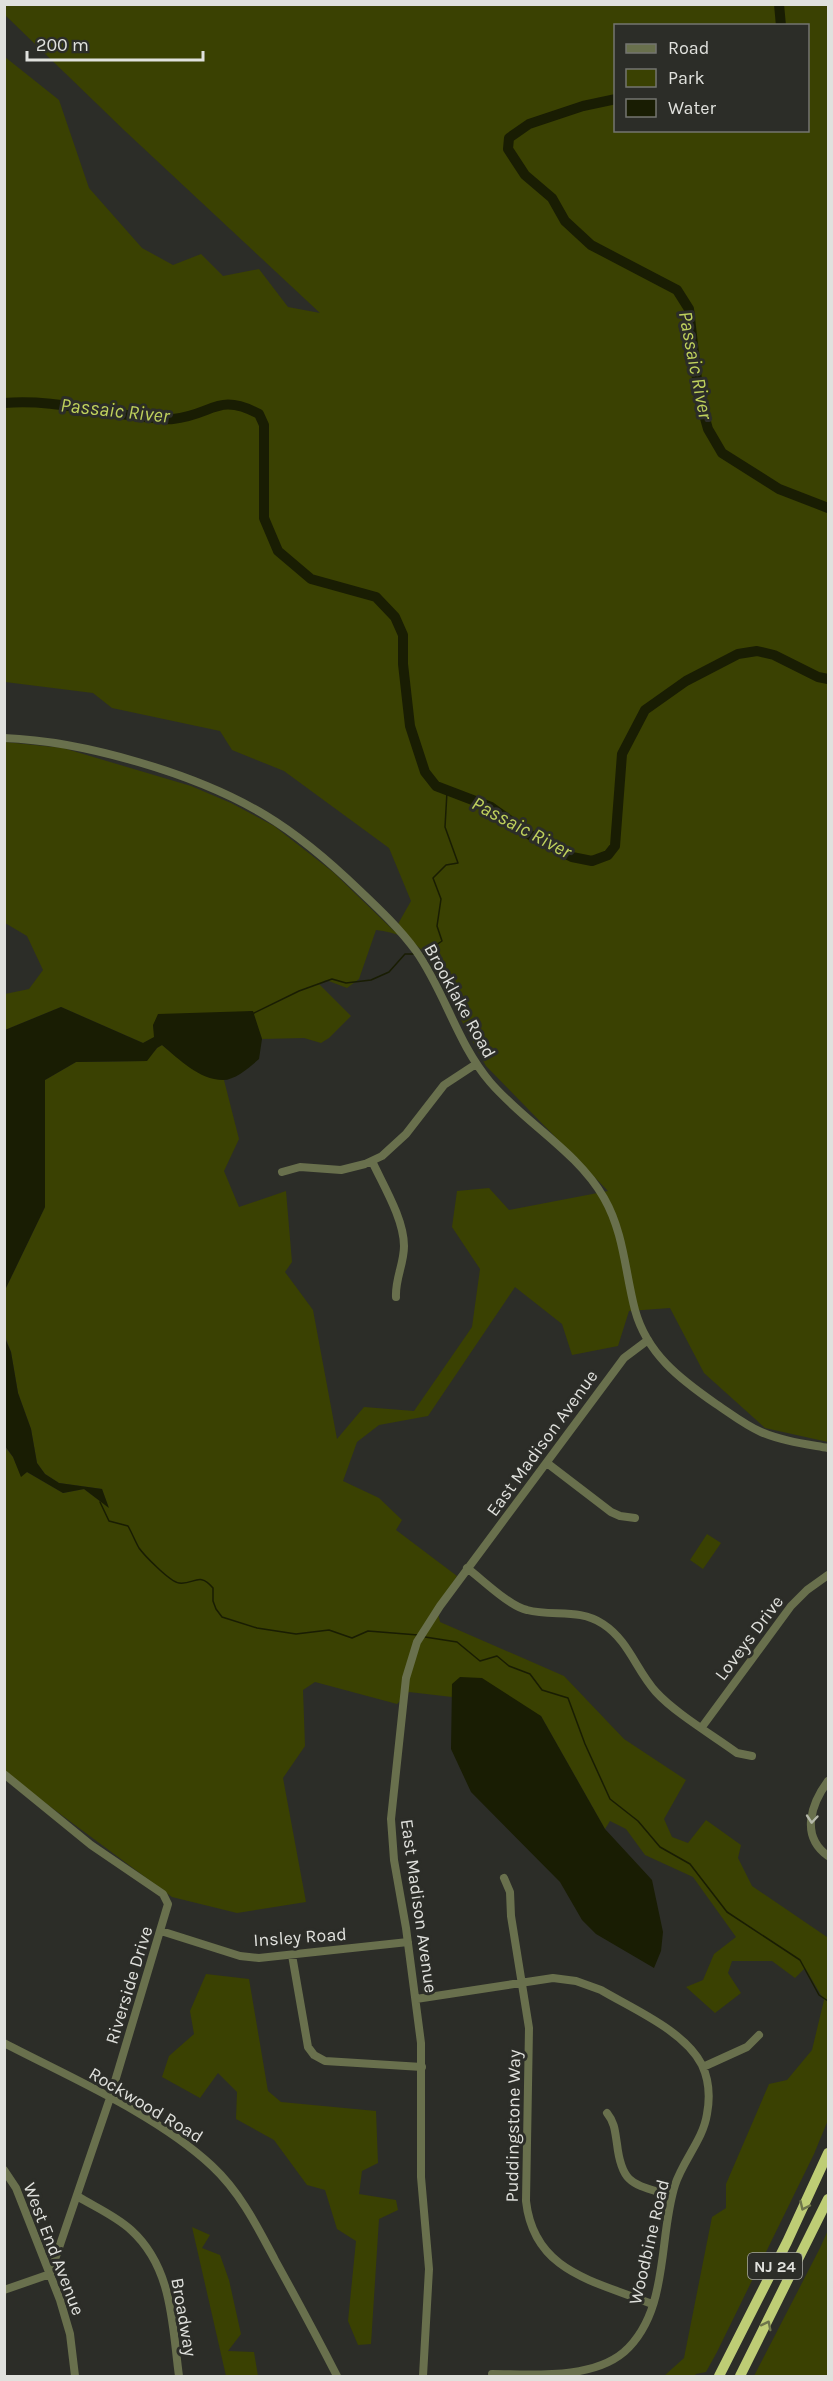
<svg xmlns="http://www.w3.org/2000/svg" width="833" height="2381" viewBox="0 0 833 2381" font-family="Karla,sans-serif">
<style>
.green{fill:#3a4102;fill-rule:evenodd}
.water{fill:#191d03}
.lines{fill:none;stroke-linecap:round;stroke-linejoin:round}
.stream{stroke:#191d03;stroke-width:1.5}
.river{stroke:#191d03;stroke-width:10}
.minor{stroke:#69704d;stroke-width:8}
.highway{stroke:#becd75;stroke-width:10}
.oneway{stroke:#b6b9ab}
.oneway2{stroke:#6e754b}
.labels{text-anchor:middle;stroke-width:6;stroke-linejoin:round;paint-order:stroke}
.shield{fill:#2c2d28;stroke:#aaaba7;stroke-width:1.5}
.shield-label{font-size:16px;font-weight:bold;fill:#e0e1dd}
.street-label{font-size:18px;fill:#e0e1dd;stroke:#2c2d28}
.water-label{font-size:20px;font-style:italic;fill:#bfd15c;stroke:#2c2d28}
</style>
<rect width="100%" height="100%" fill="#2c2d28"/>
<path class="green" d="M 5,5 L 828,5 L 828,1442 L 765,1428 L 704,1373 L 670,1308 L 629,1311 L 618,1346 L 572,1355 L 562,1324 L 515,1287 L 428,1416 L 379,1425 L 357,1442 L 343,1481 L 379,1498 L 402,1520 L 396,1530 L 457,1576 L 437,1609 L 440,1622 L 564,1676 L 624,1739 L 686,1780 L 664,1819 L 672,1837 L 688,1843 L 706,1820 L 741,1845 L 738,1858 L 752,1886 L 827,1937 L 828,2120 L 814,2154 L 717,2352 L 706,2372 L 696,2374 L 694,2376 L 664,2376 L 684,2358 L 712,2217 L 726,2208 L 726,2184 L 769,2084 L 787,2080 L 812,2050 L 824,2000 L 805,1968 L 795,1978 L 772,1961 L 732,1961 L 728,1973 L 741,1993 L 715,2013 L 686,1987 L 703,1980 L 714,1954 L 736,1937 L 693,1877 L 645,1855 L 626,1829 L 610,1821 L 605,1829 L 541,1716 L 452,1684 L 452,1697 L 409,1692 L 397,1704 L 315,1682 L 303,1690 L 305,1746 L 283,1778 L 306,1902 L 237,1913 L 172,1897 L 5,1773 L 4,1446 L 13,1457 L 21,1476 L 27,1472 L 63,1493 L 84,1489 L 108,1507 L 102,1489 L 59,1483 L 45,1474 L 37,1463 L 31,1429 L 18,1393 L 11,1352 L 5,1336 L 5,1290 L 45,1207 L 45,1080 L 76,1062 L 146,1061 L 158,1047 L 162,1045 C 184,1063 196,1075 224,1080 L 239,1139 L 224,1171 L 239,1207 L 286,1191 L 292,1262 L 285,1272 L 313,1310 L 337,1439 L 364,1407 L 414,1411 L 472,1327 L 480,1269 L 452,1227 L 457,1191 L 489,1188 L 509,1210 L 608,1191 L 486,1066 L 426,955 C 414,939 395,932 376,930 L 359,979 L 347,988 L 326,980 L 319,984 L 351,1016 L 329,1038 L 321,1043 L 304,1038 L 262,1039 L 252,1011 L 153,1025 L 155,1037 L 143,1043 L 61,1007 L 5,1030 L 5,994 L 29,989 L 43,970 L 27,936 L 5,923 L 5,742 L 63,748 L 191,786 L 231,803 L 274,826 L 333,872 L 394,931 L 411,901 L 389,848 L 284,771 L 232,750 L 220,731 L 112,708 L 93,693 L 5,682 L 5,57 L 59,100 L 89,188 L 142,248 L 173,265 L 201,254 L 223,276 L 259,269 L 288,307 L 320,313 L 125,131 L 5,15 ZM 616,26 L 808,26 L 808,130 L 616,130 Z
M 707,1534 L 721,1543 L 703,1569 L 690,1560 Z
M 206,1974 L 249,1979 L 268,2091 L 281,2102 L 376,2111 L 378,2163 L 362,2171 L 359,2194 L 396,2200 L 398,2210 L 379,2219 L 371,2344 L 358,2345 L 348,2321 L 356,2241 L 337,2229 L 325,2190 L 307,2185 L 274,2140 L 236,2119 L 237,2092 L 218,2073 L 200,2098 L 162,2077 L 169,2056 L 194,2034 L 190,2011 Z
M 192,2227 L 210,2235 L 202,2248 L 220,2255 L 229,2280 L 241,2334 L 228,2351 L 254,2352 L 258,2376 L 226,2376 Z
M 828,2230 L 828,2376 L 754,2376 L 820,2248 Z"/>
<path class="water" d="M 61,1007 L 143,1043 L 154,1037 L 153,1025 L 158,1014 L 253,1011 L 262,1039 L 259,1059 C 250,1067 235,1080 223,1080 C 199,1080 179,1059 162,1045 L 157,1048 L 147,1061 L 76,1062 L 45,1080 L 45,1207 L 5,1290 L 5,1030 Z
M 4,1336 L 11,1352 L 18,1393 L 31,1429 L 37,1463 L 45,1474 L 59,1483 L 102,1489 L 109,1508 L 84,1489 L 63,1493 L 27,1472 L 21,1477 L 13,1457 L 5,1446 Z
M 460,1677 L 482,1678 L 541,1716 L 605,1829 L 652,1880 L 663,1932 L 661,1951 L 654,1968 L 596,1934 L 582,1920 L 560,1882 L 471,1792 L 451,1749 L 452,1684 Z"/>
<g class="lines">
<path class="stream" d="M 423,954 L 442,941 L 437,926 L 441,899 L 433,878 L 446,865 L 458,863 L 445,827 L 447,792
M 252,1014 L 299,991 L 332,979 L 346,983 L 371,980 L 389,972 L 405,954 L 415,954
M 100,1502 L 109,1521 L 128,1526 C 132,1533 135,1541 139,1548 C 144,1555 170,1582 179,1583 C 194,1585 199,1571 213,1588 L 213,1601 L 216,1609 L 222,1617 L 257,1628 L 296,1634 L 329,1630 L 352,1638 L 368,1631 L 418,1635
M 425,1637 L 457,1642 L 480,1661 L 497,1656 L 509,1666 L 530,1674 L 542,1690 L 568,1698 L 585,1744 L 610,1799 L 638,1821 L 660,1847 L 690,1864 L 727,1912 L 800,1960 L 819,1995 L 828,2001"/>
<path class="river" d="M 779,4 L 781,26
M 616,99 L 583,106 L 529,124 L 509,138 L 508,149 L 525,175 L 552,198 L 565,221 L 591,245 L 677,290 L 689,309 L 699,397 L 708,429 L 722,453 L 779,489 L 828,508
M 4,403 C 49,399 92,411 136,416 C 148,417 161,420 173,419 C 213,415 217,392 259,414 L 264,425 L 264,518 L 278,551 L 311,579 L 376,597 L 395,617 L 403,635 L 403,664 L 410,726 L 425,772 L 436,786 L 491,807 L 530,835 L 572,857 L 592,861 L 608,855 L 615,846 L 622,754 L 645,710 L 686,681 L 738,654 L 757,651 L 774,655 L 818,677 L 828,679"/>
<path class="minor" d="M 4,738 C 84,741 197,774 265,815 C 300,836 331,863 360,891 C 380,910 400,929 416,951 C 445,992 457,1043 490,1082 C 525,1123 577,1151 604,1198 C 624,1233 625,1272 635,1310 C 647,1354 680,1379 716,1404 C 731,1414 745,1425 761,1432 C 782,1441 806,1444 828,1448
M 372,1161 C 383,1185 404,1219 404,1246 C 404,1264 395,1279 396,1297
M 282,1172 L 300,1167 L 341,1170 L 365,1164 L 382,1156 L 406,1134 L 444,1085 L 476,1064
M 547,1463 L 611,1512 L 620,1516 L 635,1518
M 467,1568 C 483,1580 509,1606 527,1610 C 553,1617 579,1608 603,1624 C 629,1641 636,1670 656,1692 C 675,1713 714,1736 737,1753 L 752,1756
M 702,1727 L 791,1606 L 807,1590 L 828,1575
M 4,1774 L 91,1845 L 163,1894 L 168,1904 L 110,2098 L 50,2274 L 4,2290
M 828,1781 C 811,1804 800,1836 828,1856
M 504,1878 L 510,1892 L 511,1916 L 529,2028 L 526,2201 C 534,2273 596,2281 652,2304
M 161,1931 L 240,1956 L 259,1958 L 408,1942
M 292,1955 L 308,2047 L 314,2055 L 325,2061 L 422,2067
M 416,1999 L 553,1978 L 576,1981 L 601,1990 C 633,2009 685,2031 702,2065 C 709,2080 710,2098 707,2114 C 703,2140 683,2160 675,2185 C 658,2238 670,2311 624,2352 C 591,2380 532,2374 492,2374
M 4,2043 C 71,2078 156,2114 212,2166 C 240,2192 257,2226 275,2260 C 296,2298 317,2337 337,2376
M 703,2067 L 747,2047 L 759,2035
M 607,2113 C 615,2123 615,2132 617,2144 C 622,2187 635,2184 672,2196
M 4,2170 L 16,2188 L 60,2300 L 70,2334 L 75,2376
M 77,2196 C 95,2207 116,2216 131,2230 C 173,2268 172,2325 179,2376
M 423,2376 L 429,2269 L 421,2177 L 421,2043 L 406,1928 L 394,1860 L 391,1819 L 406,1678 L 417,1642 L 440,1606 L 624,1358 L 648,1340"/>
<path class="highway" d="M 719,2376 L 787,2242 L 828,2153
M 740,2376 L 828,2199"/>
</g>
<defs><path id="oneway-chevron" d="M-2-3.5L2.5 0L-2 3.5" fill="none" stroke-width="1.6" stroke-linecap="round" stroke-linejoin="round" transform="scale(1.5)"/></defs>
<use class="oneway" href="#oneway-chevron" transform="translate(812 1819) rotate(95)"/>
<g class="oneway2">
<use href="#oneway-chevron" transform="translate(804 2206) rotate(115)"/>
<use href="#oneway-chevron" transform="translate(767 2325) rotate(-63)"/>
</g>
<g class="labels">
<rect class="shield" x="748" y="2253" width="54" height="26" rx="4.5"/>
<g class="shield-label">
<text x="775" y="2272">NJ 24</text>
</g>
<g class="street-label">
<text transform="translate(460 1001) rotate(61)" y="6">Brooklake Road</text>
<text transform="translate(542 1443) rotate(-54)" y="6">East Madison Avenue</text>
<text transform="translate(749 1638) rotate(-53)" y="6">Loveys Drive</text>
<text transform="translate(419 1906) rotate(82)" y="6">East Madison Avenue</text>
<text transform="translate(300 1937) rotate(-4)" y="6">Insley Road</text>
<text transform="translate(129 1985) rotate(-73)" y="6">Riverside Drive</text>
<text transform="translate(146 2105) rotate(31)" y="6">Rockwood Road</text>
<text transform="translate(513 2126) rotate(-89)" y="6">Puddingstone Way</text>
<text transform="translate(649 2242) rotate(-77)" y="6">Woodbine Road</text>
<text transform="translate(54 2249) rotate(69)" y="6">West End Avenue</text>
<text transform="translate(184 2317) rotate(80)" y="6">Broadway</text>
</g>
<g class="water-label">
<text transform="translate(696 365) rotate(79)" y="7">Passaic River</text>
<text transform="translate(115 410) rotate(6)" y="7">Passaic River</text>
<text transform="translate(522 827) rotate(28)" y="7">Passaic River</text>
</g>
</g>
<rect width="833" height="2381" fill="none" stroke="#e0e1dd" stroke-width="12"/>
<rect x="614" y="24" width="195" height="108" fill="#2c2d28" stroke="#747570" stroke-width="1.5"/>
<rect x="626" y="44" width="30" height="9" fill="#69704d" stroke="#747570" stroke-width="1.5"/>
<text x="668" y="54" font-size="18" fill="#e0e1dd">Road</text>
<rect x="626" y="69" width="30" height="18" fill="#3a4102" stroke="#747570" stroke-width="1.5"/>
<text x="668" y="84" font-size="18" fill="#e0e1dd">Park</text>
<rect x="626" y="99" width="30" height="18" fill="#191d03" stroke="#747570" stroke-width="1.5"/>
<text x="668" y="114" font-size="18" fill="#e0e1dd">Water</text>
<path d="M27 51v9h176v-9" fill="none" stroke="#e0e1dd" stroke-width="3"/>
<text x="36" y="51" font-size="18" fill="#e0e1dd" stroke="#2c2d28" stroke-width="4.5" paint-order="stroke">200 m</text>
</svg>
